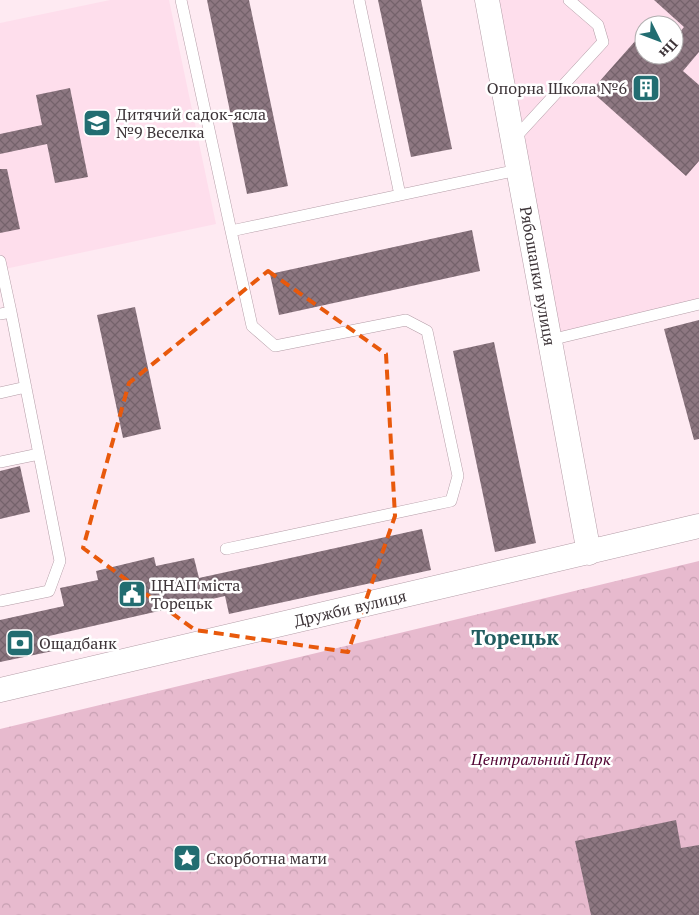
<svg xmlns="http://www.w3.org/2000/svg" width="699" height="915" viewBox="0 0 699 915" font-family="'PT Serif',serif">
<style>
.built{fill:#fedeec;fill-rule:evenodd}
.park{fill:url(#park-crowns)}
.building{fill:url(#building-cross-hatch)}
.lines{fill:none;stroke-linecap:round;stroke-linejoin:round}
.service-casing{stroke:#b49da7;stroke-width:12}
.minor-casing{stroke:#b49da7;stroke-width:25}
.service{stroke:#fff;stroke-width:11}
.minor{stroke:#fff;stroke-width:24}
.marked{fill:none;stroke:#e8590c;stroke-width:4;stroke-dasharray:10 6;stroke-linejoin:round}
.labels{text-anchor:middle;stroke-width:5;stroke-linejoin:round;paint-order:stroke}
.poi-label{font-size:16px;fill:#3d3438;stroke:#fff;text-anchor:start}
.street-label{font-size:16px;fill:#3d3438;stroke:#fff}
.park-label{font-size:16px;font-style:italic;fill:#520433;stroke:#fff}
.district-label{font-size:21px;font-weight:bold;fill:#225d60;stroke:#fff}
</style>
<defs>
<pattern id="park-crowns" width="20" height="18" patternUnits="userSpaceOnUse" patternTransform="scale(1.25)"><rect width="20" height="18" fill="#e7bace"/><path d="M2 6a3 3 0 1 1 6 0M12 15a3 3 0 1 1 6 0" fill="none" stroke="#c7a0b2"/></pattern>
<pattern id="building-cross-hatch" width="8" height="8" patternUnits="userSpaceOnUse" patternTransform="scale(1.25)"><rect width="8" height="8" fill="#8d7781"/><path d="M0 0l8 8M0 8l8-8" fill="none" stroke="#74626b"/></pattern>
</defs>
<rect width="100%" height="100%" fill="#feeaf2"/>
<path class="built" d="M 110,0 L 169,0 L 216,224 L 0,270 L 0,23 Z
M 493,0 L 699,0 L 699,304 L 550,340 ZM 644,25 L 674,25 L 674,55 L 644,55 Z"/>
<path class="park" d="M 699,561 L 699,915 L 0,915 L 0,729 Z"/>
<path class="building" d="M 207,0 L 249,0 L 288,186 L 247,194 Z
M 378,0 L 421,0 L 452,149 L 411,157 Z
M 654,0 L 699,0 L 699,52 L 683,71 L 699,85 L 699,161 L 686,176 L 591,91 L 644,31 L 644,55 L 674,55 L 674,39 L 684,27 Z
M 70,88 L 88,177 L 55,183 L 47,144 L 0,154 L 0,134 L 42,125 L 36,95 Z
M 0,169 L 7,169 L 20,229 L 0,233 Z
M 472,230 L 480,271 L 279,315 L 270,274 Z
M 135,307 L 161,429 L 123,438 L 97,315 Z
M 699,320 L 699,439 L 694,440 L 664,329 Z
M 494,342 L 536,543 L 495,552 L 453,351 Z
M 20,466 L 30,512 L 0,519 L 0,471 Z
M 422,529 L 431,570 L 229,614 L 225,596 L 49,636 L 53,651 L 0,662 L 0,620 L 64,606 L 60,588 L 98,580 L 96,571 L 154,557 L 156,566 L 194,558 L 199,578 Z
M 676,820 L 681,848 L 699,845 L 699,915 L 591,915 L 575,841 Z"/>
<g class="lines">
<defs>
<path id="service" d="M 181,0 L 231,231 L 518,170
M 359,0 L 400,195
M 513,140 L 603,42 L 598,25 L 569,0
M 0,261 L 11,312 L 0,314
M 550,340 L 699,304
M 0,393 L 26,387
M 0,462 L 39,454
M 226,549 L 451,501 L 458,476 L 427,331 L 406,320 L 275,346 L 252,326 L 231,231
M 0,601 L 49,591 L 60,561 L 11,312"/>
<path id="minor" d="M 487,0 L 589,553
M 0,690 L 699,526"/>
</defs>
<use href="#service" class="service-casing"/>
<use href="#minor" class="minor-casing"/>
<use href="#service" class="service"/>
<use href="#minor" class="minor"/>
</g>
<path class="marked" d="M 268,271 L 386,354 L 395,516 L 348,652 L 195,630 L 83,548 L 129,383 Z"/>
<defs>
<symbol id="building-square" viewBox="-11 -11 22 22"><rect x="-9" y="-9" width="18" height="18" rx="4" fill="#226d71" stroke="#fff"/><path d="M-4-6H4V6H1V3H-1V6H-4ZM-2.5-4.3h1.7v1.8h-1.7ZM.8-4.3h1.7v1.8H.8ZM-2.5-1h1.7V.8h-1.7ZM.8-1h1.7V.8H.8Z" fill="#fff"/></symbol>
<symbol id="school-square" viewBox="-11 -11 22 22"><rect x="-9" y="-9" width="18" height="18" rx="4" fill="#226d71" stroke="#fff"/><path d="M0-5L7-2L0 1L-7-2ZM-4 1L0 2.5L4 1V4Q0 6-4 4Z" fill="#fff"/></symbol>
<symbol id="civic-square" viewBox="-11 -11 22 22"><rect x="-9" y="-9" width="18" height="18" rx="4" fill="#226d71" stroke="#fff"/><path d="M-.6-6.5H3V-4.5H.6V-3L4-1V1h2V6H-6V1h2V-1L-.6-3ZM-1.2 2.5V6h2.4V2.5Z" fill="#fff"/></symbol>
<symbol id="bank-square" viewBox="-11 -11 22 22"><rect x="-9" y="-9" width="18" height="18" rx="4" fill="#226d71" stroke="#fff"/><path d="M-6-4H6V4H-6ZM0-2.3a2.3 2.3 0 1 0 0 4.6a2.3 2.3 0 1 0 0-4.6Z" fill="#fff"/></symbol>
<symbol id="sight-square" viewBox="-11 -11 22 22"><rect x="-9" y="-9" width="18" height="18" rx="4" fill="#226d71" stroke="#fff"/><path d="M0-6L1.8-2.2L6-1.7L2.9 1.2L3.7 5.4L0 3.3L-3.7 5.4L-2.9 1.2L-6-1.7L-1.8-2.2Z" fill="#fff"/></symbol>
</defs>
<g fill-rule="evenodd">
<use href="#building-square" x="630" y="72" width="32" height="32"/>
<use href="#school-square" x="81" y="107" width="32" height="32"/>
<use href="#civic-square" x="116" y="578" width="32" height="32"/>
<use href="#bank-square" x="4" y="627" width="32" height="32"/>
<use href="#sight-square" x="171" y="842" width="32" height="32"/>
</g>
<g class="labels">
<g class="poi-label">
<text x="627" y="94" text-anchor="end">Опорна Школа №6</text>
<text x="116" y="120">Дитячий садок-ясла<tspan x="116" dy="18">№9 Веселка</tspan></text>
<text x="151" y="591">ЦНАП міста<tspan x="151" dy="18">Торецьк</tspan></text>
<text x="39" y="649">Ощадбанк</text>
<text x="206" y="864">Скорботна мати</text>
</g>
<g class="street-label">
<text transform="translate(538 276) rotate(80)" y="6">Рябошапки вулиця</text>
<text transform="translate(350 608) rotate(-13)" y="6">Дружби вулиця</text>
</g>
<g class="park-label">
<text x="541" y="765">Центральний Парк</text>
</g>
<g class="district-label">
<text x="515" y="645">Торецьк</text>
</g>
</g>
<g transform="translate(659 40) rotate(132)"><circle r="24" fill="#ffffff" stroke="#b1aeaf"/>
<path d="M0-4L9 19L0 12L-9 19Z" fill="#226d71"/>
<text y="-8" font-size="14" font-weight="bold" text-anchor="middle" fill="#3d3438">Пн</text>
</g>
</svg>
